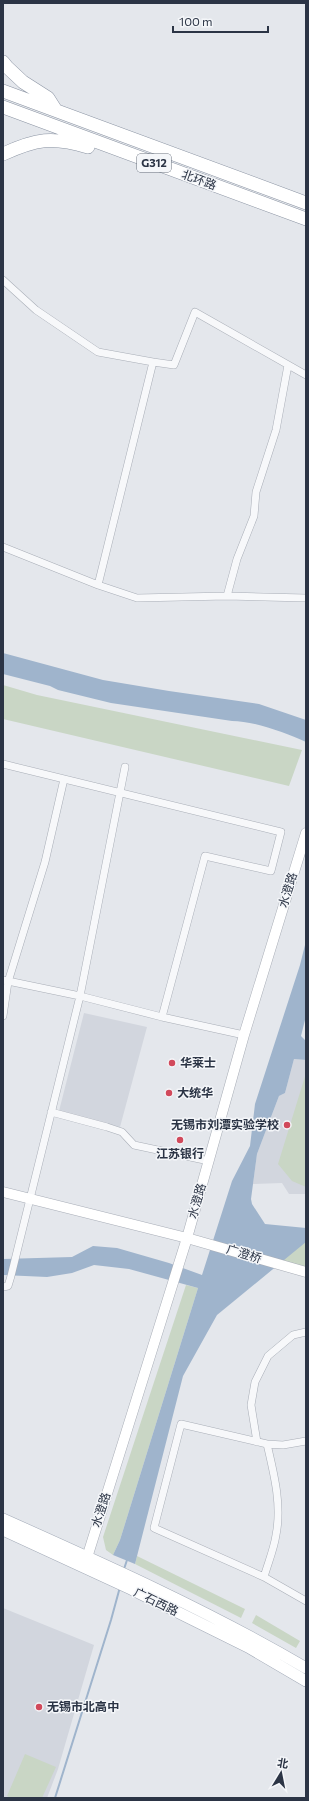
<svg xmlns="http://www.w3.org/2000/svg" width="309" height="1801" viewBox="0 0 309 1801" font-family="Commissioner,'Noto Sans SC',sans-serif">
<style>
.built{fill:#d2d6de}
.green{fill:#c9d6c5}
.water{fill:#9fb4cc}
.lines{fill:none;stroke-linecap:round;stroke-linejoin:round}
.stream{stroke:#9fb4cc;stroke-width:2}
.street-casing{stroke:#a9aeb7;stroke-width:8}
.secondary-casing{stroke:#a9aeb7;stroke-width:11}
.primary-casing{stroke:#a3abb8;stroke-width:12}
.highway-casing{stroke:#8b94a3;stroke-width:14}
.street{stroke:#f7f8fa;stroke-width:7}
.secondary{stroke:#fff;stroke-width:10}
.primary{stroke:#fff;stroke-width:11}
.highway{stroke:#fff;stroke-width:13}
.poi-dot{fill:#d1495b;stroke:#f4f6f9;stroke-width:1.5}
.labels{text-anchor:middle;stroke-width:3;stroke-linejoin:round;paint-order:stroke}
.shield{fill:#f4f6f9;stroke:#676e7b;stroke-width:1}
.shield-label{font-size:11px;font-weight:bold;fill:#2b3445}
.street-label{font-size:12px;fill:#2b3445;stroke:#f4f6f9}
.poi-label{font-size:12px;font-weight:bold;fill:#2b3445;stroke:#f4f6f9;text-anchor:start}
</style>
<rect width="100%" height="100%" fill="#e4e7ec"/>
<path class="built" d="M 84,1013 L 147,1027 L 120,1127 L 59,1111 Z
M 294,1059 L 306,1060 L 306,1194 L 289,1194 L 282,1183 L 253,1184 L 257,1154 L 279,1096 L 285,1093 Z
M 3,1608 L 94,1645 L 58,1769 L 47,1798 L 3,1798 Z"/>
<path class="green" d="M 3,685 L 37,695 L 302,750 L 289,786 L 3,719 Z
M 306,1073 L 306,1187 L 292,1181 L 278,1164 Z
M 305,1242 L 306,1267 L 281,1261 Z
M 186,1285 L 198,1288 L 120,1540 L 113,1555 L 106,1550 L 103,1537 Z
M 137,1556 L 245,1609 L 241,1618 L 135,1564 Z
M 256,1615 L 300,1641 L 296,1648 L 252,1623 Z
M 25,1754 L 56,1767 L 42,1798 L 11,1798 L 7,1796 Z"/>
<path class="water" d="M 3,653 L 103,680 L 169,691 L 259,704 L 306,720 L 306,742 C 286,733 254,721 232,721 L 111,703 L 58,690 L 50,686 L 3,674 Z
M 306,941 L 306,1016 L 301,1036 L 306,1041 L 306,1060 L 294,1059 L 285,1093 L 279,1096 L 257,1154 L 251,1199 L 252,1204 L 265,1224 L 306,1228 L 306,1242 L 217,1315 L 183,1376 L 135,1564 L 113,1555 L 120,1540 L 198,1288 L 129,1269 L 94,1265 L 72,1273 L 47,1277 L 3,1275 L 3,1259 L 72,1257 L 93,1246 L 117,1248 L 169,1263 L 202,1275 L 232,1181 L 250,1146 L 255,1104 L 300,965 Z"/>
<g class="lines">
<path class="stream" d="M 124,1569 L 127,1560
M 55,1798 L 111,1620 L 120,1587"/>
<defs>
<path id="street" d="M 3,280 L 36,310 L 98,352 L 153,362
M 3,547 L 98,585 L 137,598 L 227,596 L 306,598
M 98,585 L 153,362 L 174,365 L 195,312 L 306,375
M 227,596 L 237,559 L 254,516 L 256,492 L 276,430 L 288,365
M 3,764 L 281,832 L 271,871 L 205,856 L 162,1017
M 3,980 L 80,996 L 162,1017 L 244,1035
M 3,1016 L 8,982 L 45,862 L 64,779
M 51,1112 L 107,1127 L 122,1132 L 134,1145 L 209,1161
M 3,1287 L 8,1286 L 11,1276 L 80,996 L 125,767
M 257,1442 L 251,1405 L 255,1382 L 268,1356 L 293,1335 L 306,1332
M 267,1444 C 274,1474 282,1505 276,1535 C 274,1549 268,1563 264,1577 L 154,1528 L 181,1424 L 267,1444 L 283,1445 L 306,1441
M 264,1577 L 306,1601"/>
<path id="secondary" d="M 3,1192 L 187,1238 L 306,1272
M 85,1564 L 187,1238 L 244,1035 L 306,833"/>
<path id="primary" d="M 3,1519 C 106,1565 209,1611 306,1668
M 3,1530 L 131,1589 L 248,1647 L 306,1681"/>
<path id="highway" d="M 3,62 L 7,67 L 23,82 L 48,98 L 55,109
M 3,91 L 306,203
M 3,107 L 306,219
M 3,154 C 36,139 52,136 88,147"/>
</defs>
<use href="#street" class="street-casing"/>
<use href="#secondary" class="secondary-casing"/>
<use href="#primary" class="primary-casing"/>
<use href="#highway" class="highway-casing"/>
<use href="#street" class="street"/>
<use href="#secondary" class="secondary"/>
<use href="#primary" class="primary"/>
<use href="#highway" class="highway"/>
</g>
<g class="poi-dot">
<circle cx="172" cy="1063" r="4"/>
<circle cx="169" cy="1093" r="4"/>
<circle cx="287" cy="1125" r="4"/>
<circle cx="180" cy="1140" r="4"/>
<circle cx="39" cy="1707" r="4"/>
</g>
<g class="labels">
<rect class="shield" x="137" y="154" width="34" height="18" rx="3"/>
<g class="shield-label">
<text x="154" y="167">G312</text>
</g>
<g class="street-label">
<text transform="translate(199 180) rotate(20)" y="4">北环路</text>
<text transform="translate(288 890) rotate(-73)" y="4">水澄路</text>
<text transform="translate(197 1201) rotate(-74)" y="4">水澄路</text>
<text transform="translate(244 1254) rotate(17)" y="4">广澄桥</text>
<text transform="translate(101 1510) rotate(-72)" y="4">水澄路</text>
<text transform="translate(156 1602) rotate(26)" y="4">广石西路</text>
</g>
<g class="poi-label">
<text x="180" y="1067">华莱士</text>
<text x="177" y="1097">大统华</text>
<text x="279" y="1129" text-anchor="end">无锡市刘潭实验学校</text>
<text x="180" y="1158" text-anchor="middle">江苏银行</text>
<text x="47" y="1711">无锡市北高中</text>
</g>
</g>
<rect width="309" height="1801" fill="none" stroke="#2b3445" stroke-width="8"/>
<g transform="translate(281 1773) rotate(10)" stroke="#f4f6f9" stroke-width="3" paint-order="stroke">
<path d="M0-3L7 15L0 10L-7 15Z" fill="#2b3445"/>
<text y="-6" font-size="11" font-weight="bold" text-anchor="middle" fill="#2b3445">北</text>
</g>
<path d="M173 26v6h95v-6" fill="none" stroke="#2b3445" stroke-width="2"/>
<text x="179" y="26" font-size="12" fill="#2b3445" stroke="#f4f6f9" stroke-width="3" paint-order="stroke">100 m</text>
</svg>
